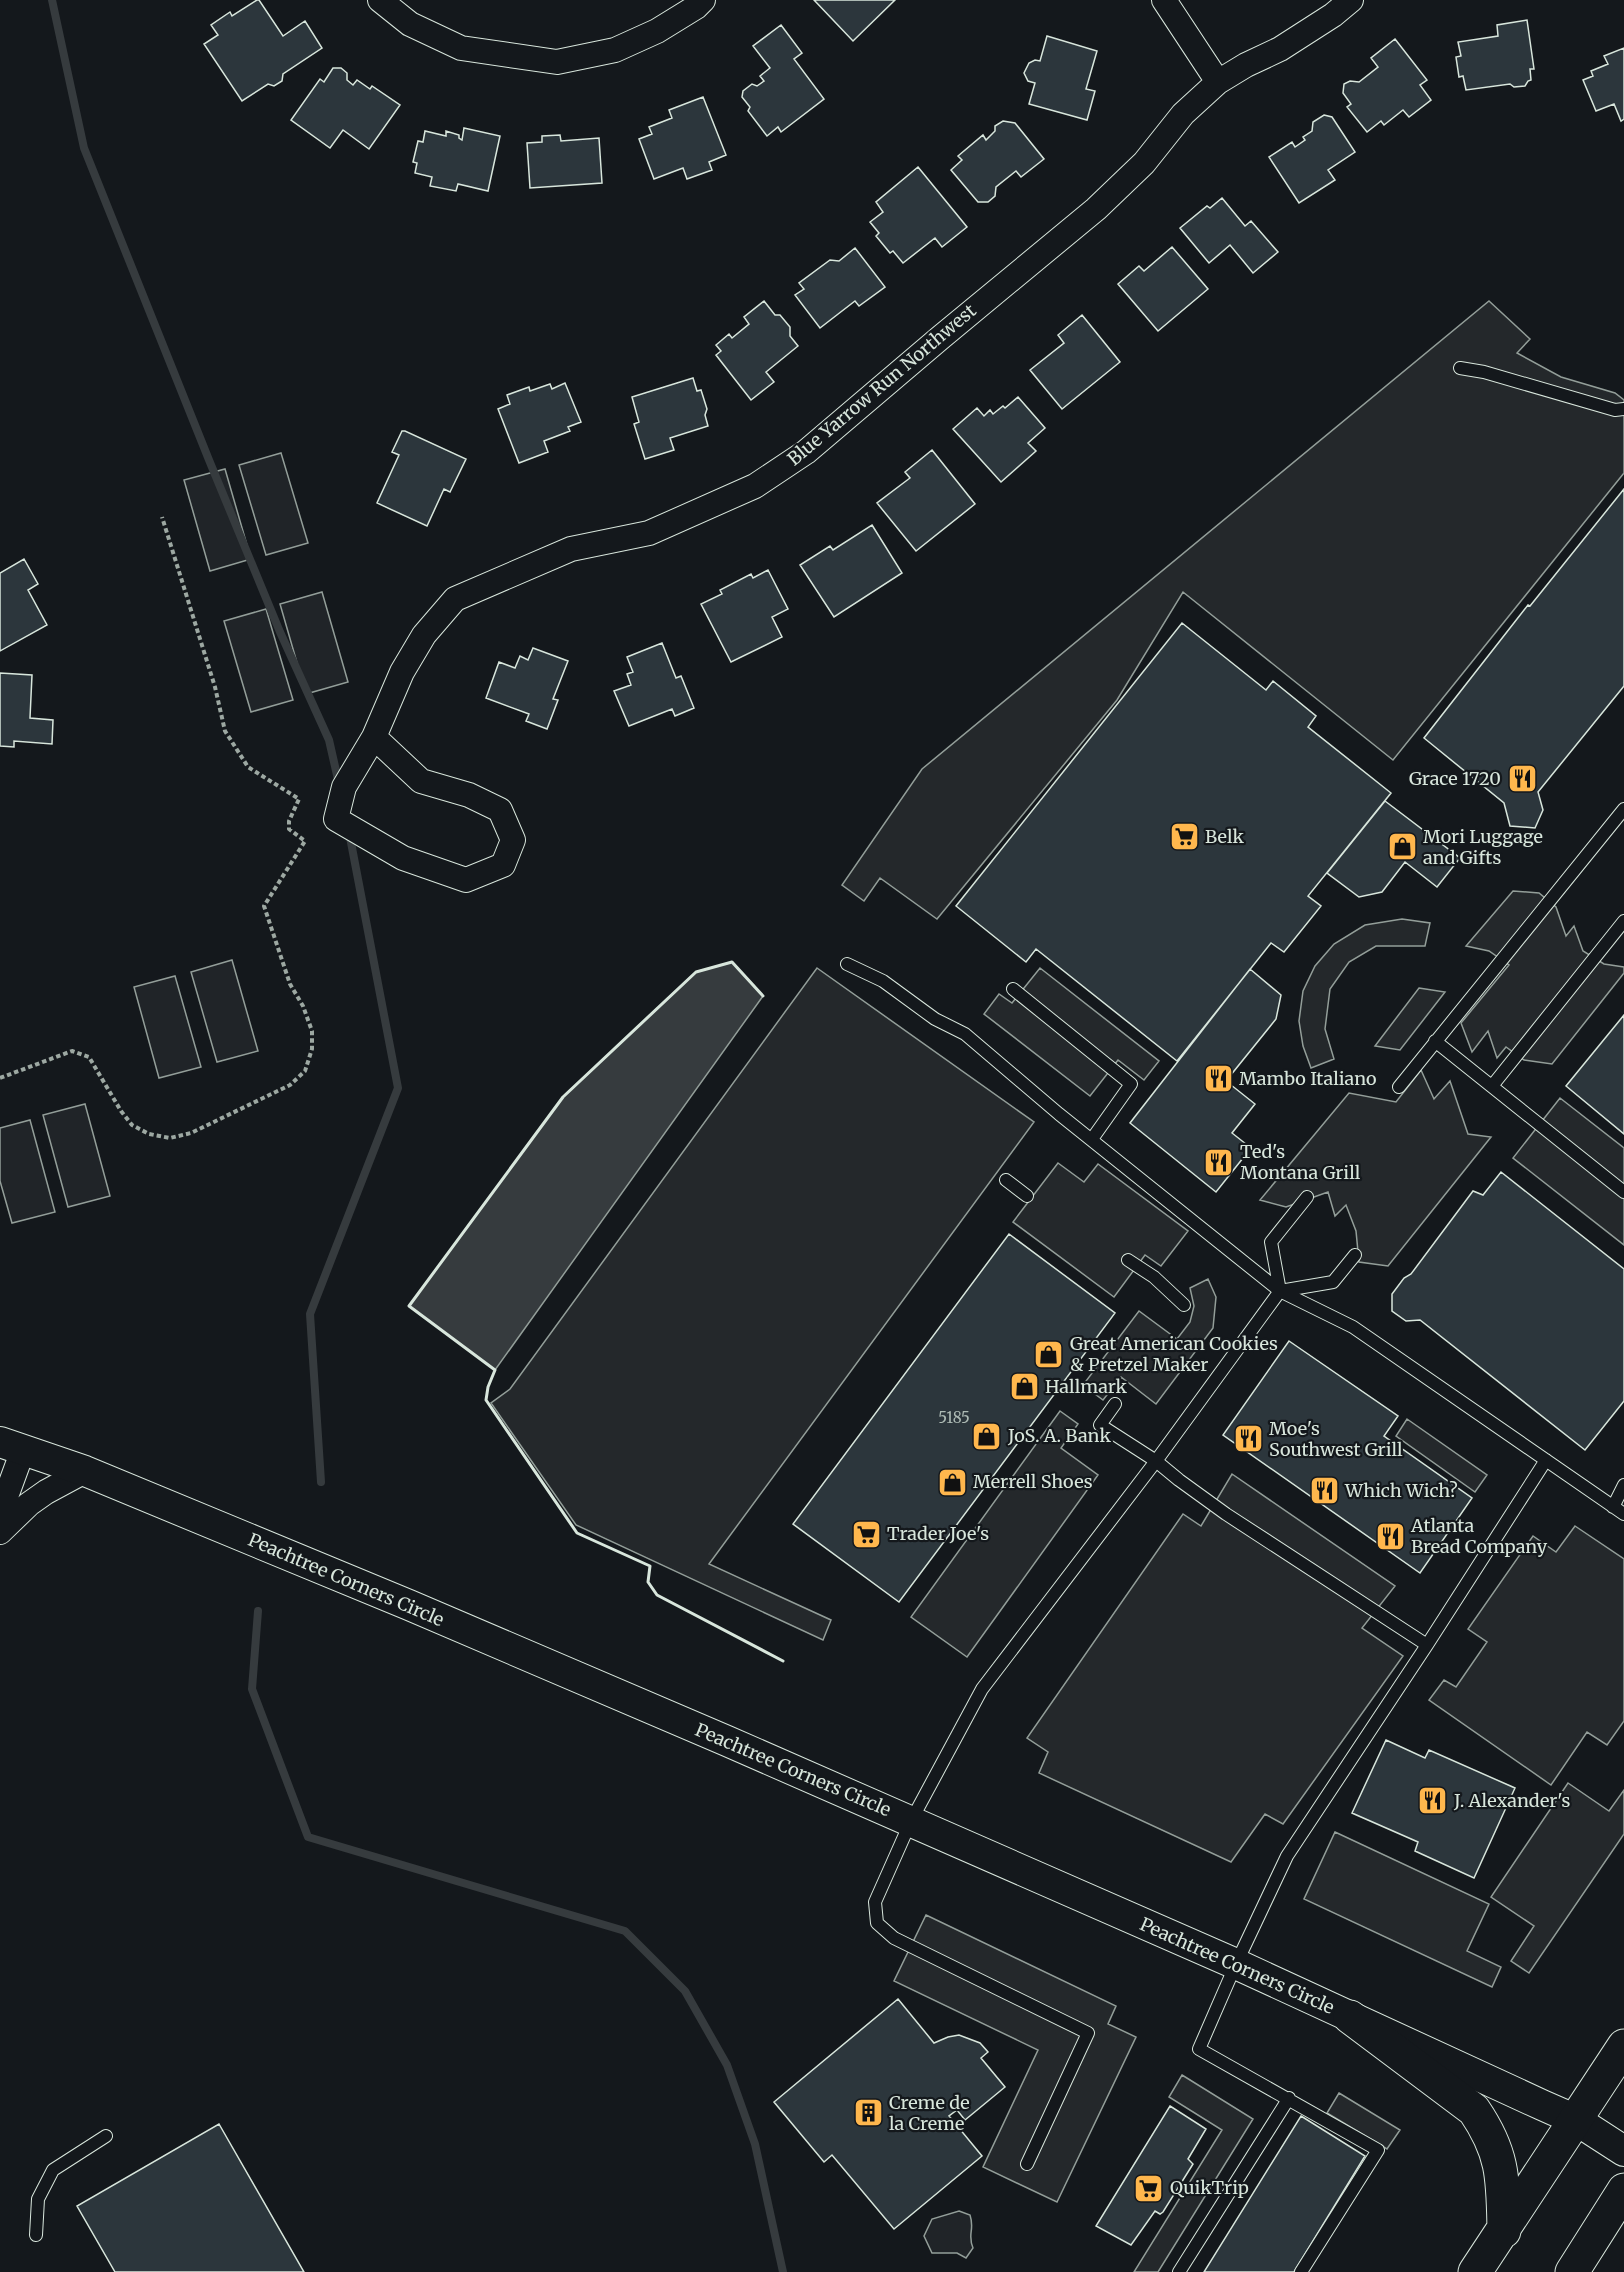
<svg xmlns="http://www.w3.org/2000/svg" width="1624" height="2272" viewBox="0 0 1624 2272" font-family="Merriweather,serif">
<style>
.green{fill:#202428;stroke:#939e99;stroke-width:1.5}
.parking{fill:#24282b;stroke:#939e99;stroke-width:1.5}
.water{fill:#363b3e;stroke:#939e99;stroke-width:1.5}
.lines{fill:none;stroke-linecap:round;stroke-linejoin:round}
.stream{stroke:#363b3e;stroke-width:8}
.building{fill:#2c363c;stroke:#d8e6dc;stroke-width:1.5}
.service-casing{stroke:#d8e6dc;stroke-width:14}
.minor-casing{stroke:#d8e6dc;stroke-width:26}
.tertiary-casing{stroke:#d8e6dc;stroke-width:32}
.trunk-casing{stroke:#d8e6dc;stroke-width:35}
.path{stroke:#9da8a2;stroke-width:4;stroke-dasharray:4.5 3;stroke-linecap:butt}
.service{stroke:#14181c;stroke-width:12}
.minor{stroke:#14181c;stroke-width:24}
.tertiary{stroke:#14181c;stroke-width:30}
.trunk{stroke:#14181c;stroke-width:33}
.wall{stroke:#d8e6dc;stroke-width:3}
.labels{text-anchor:middle;stroke-width:4.5;stroke-linejoin:round;paint-order:stroke}
.number-label{font-size:15px;fill:#adbab4}
.street-label{font-size:18px;fill:#d8e6dc;stroke:#14181c}
.poi-label{font-size:18px;fill:#d8e6dc;stroke:#14181c;text-anchor:start}
</style>
<rect width="100%" height="100%" fill="#14181c"/>
<path class="green" d="M 281,453 L 308,543 L 266,555 L 239,465 Z
M 225,469 L 251,559 L 210,571 L 184,480 Z
M 322,592 L 348,682 L 306,694 L 280,604 Z
M 266,609 L 293,700 L 251,712 L 224,621 Z
M 232,960 L 258,1051 L 217,1062 L 191,972 Z
M 175,976 L 201,1067 L 159,1078 L 134,987 Z
M 85,1104 L 110,1196 L 68,1207 L 43,1115 Z
M 30,1120 L 55,1212 L 12,1223 L 0,1181 L 0,1128 Z
M 959,2211 L 970,2215 C 975,2230 967,2234 973,2248 L 966,2258 L 957,2253 L 932,2253 L 924,2236 L 932,2219 Z"/>
<path class="parking" d="M 1489,301 L 1530,339 L 1517,353 L 1561,377 L 1615,393 L 1624,400 L 1624,473 L 1393,760 L 1183,592 L 1117,700 L 937,919 L 880,878 L 864,901 L 842,885 L 922,769 Z
M 1513,891 L 1539,893 L 1556,907 L 1566,936 L 1574,926 L 1583,951 L 1604,964 L 1624,967 L 1624,973 L 1552,1064 L 1524,1060 L 1506,1047 L 1497,1058 L 1488,1031 L 1472,1052 L 1461,1023 L 1509,965 L 1489,951 L 1466,946 Z
M 1402,919 L 1430,923 L 1425,946 L 1376,946 L 1349,962 L 1330,989 L 1325,1029 L 1334,1059 L 1311,1068 L 1303,1046 L 1299,1021 L 1303,991 L 1315,966 L 1334,944 L 1365,925 Z
M 817,968 L 1034,1122 L 709,1564 L 831,1620 L 823,1640 L 576,1525 L 491,1403 L 510,1389 Z
M 1040,968 L 1159,1061 L 1144,1080 L 1118,1060 L 1090,1096 L 984,1014 L 999,994 L 1012,1003 Z
M 1419,988 L 1445,992 L 1400,1050 L 1375,1046 Z
M 1421,1070 L 1434,1099 L 1450,1081 L 1468,1134 L 1491,1137 L 1388,1266 L 1359,1262 L 1356,1231 L 1346,1205 L 1335,1216 L 1328,1192 L 1286,1207 L 1260,1200 L 1349,1093 L 1396,1102 Z
M 1560,1098 L 1624,1148 L 1624,1245 L 1513,1158 Z
M 1058,1163 L 1084,1182 L 1098,1164 L 1188,1231 L 1161,1266 L 1145,1255 L 1114,1297 L 1013,1222 Z
M 1208,1279 L 1216,1297 L 1213,1328 L 1156,1404 L 1121,1377 L 1103,1400 L 1083,1385 L 1139,1311 L 1177,1339 L 1190,1322 L 1194,1306 L 1190,1288 Z
M 1060,1411 L 1078,1424 L 1061,1448 L 1098,1475 L 967,1657 L 911,1617 Z
M 1407,1419 L 1487,1475 L 1475,1492 L 1396,1436 Z
M 1232,1474 L 1395,1586 L 1362,1628 L 1403,1656 L 1283,1824 L 1265,1814 L 1231,1862 L 1039,1773 L 1048,1752 L 1027,1738 L 1183,1514 L 1201,1526 Z
M 1575,1526 L 1624,1559 L 1624,1721 L 1607,1745 L 1587,1732 L 1551,1785 L 1429,1700 L 1444,1680 L 1456,1687 L 1487,1642 L 1468,1629 L 1533,1536 L 1556,1552 Z
M 1568,1783 L 1609,1811 L 1624,1790 L 1624,1834 L 1529,1973 L 1511,1961 L 1534,1926 L 1491,1897 Z
M 1335,1832 L 1489,1904 L 1467,1951 L 1501,1967 L 1492,1987 L 1304,1899 Z
M 926,1915 L 1116,2006 L 1108,2024 L 1136,2037 L 1057,2202 L 983,2167 L 1038,2050 L 894,1981 Z
M 1182,2075 L 1253,2119 L 1158,2272 L 1134,2272 L 1222,2130 L 1169,2097 Z
M 1339,2093 L 1400,2130 L 1387,2149 L 1327,2113 Z"/>
<path class="water" d="M 732,962 L 763,996 L 495,1370 L 409,1306 L 563,1097 L 696,972 Z"/>
<g class="lines">
<path class="stream" d="M 52,0 L 84,148 L 209,460 L 280,632 L 329,740 L 339,784
M 321,1482 L 310,1314 L 398,1088 L 349,832
M 258,1611 L 252,1689 L 308,1837 L 625,1931 L 685,1991 L 727,2065 L 755,2144 L 783,2272"/>
</g>
<path class="building" d="M 257,0 L 259,0 L 283,36 L 305,21 L 322,48 L 283,74 L 282,81 L 274,86 L 268,84 L 242,101 L 204,44 L 218,35 L 211,25 L 230,12 L 232,16 Z
M 814,0 L 895,0 L 853,41 Z
M 1527,20 L 1534,69 L 1530,69 L 1531,80 L 1528,81 L 1525,86 L 1514,87 L 1510,84 L 1466,90 L 1463,76 L 1459,77 L 1456,57 L 1461,56 L 1458,42 L 1498,36 L 1497,25 Z
M 781,25 L 802,53 L 794,59 L 824,99 L 781,132 L 778,127 L 767,136 L 748,111 L 750,107 L 742,97 L 743,91 L 752,84 L 757,86 L 764,81 L 760,76 L 770,68 L 753,46 Z
M 1047,36 L 1097,51 L 1086,89 L 1095,91 L 1087,120 L 1029,104 L 1035,83 L 1028,81 L 1024,73 L 1029,63 L 1035,60 L 1040,61 Z
M 1395,39 L 1427,80 L 1420,85 L 1431,100 L 1409,117 L 1403,110 L 1384,125 L 1381,121 L 1367,132 L 1347,107 L 1351,104 L 1343,93 L 1344,84 L 1350,81 L 1359,82 L 1378,67 L 1371,58 Z
M 1624,48 L 1624,119 L 1621,121 L 1614,104 L 1596,111 L 1583,80 L 1593,76 L 1591,71 L 1608,64 L 1604,56 Z
M 333,68 L 341,68 L 347,73 L 347,80 L 353,85 L 357,80 L 370,89 L 372,86 L 400,105 L 369,149 L 343,130 L 330,148 L 291,120 L 320,79 L 324,82 Z
M 703,97 L 726,155 L 709,162 L 712,170 L 687,179 L 683,168 L 654,179 L 639,139 L 652,134 L 649,127 L 672,118 L 669,110 Z
M 1324,115 L 1332,117 L 1355,152 L 1328,170 L 1335,180 L 1299,203 L 1269,157 L 1292,142 L 1295,147 L 1305,140 L 1303,137 L 1312,131 L 1313,122 Z
M 1003,121 L 1015,123 L 1044,159 L 1021,177 L 1016,171 L 996,187 L 995,196 L 988,202 L 978,202 L 951,170 L 962,160 L 958,156 L 983,135 L 986,140 L 995,131 L 995,126 Z
M 464,128 L 500,136 L 488,191 L 458,184 L 456,191 L 430,186 L 432,177 L 415,173 L 417,163 L 413,162 L 418,141 L 423,142 L 425,131 L 446,136 L 446,131 L 459,135 L 459,138 L 462,140 Z
M 560,135 L 561,141 L 599,138 L 602,183 L 530,188 L 527,143 L 542,142 L 542,136 Z
M 918,167 L 967,227 L 942,247 L 935,238 L 903,263 L 893,251 L 890,253 L 876,236 L 879,233 L 870,222 L 883,212 L 876,202 Z
M 1222,198 L 1245,226 L 1251,221 L 1278,252 L 1253,273 L 1230,245 L 1209,263 L 1180,228 L 1207,206 L 1210,208 Z
M 1172,247 L 1208,289 L 1158,331 L 1118,284 L 1139,266 L 1144,271 Z
M 855,248 L 885,287 L 859,306 L 855,301 L 820,328 L 795,295 L 804,289 L 799,283 L 830,260 L 839,261 Z
M 764,301 L 775,315 L 780,315 L 790,327 L 790,336 L 798,346 L 766,372 L 774,382 L 751,400 L 716,355 L 721,351 L 716,345 L 729,334 L 732,338 L 749,324 L 744,317 Z
M 1082,315 L 1120,362 L 1062,409 L 1030,370 L 1064,343 L 1058,335 Z
M 693,378 L 697,391 L 701,390 L 707,409 L 705,415 L 708,426 L 670,438 L 674,450 L 645,459 L 634,424 L 639,422 L 632,397 Z
M 565,383 L 581,422 L 568,427 L 570,431 L 544,441 L 548,452 L 519,463 L 498,409 L 510,404 L 507,395 L 529,387 L 530,391 L 550,384 L 552,389 Z
M 1018,397 L 1045,428 L 1028,443 L 1036,451 L 1001,482 L 953,429 L 977,408 L 984,416 L 990,410 L 993,414 L 1003,406 L 1005,408 Z
M 402,431 L 405,431 L 466,459 L 450,492 L 444,489 L 427,526 L 377,503 L 399,455 L 392,452 Z
M 932,450 L 975,504 L 916,551 L 877,503 L 910,478 L 905,472 Z
M 1624,489 L 1624,686 L 1538,792 L 1543,810 L 1535,828 L 1510,826 L 1504,803 L 1424,738 L 1528,605 L 1530,606 Z
M 872,525 L 902,573 L 834,617 L 800,565 L 830,546 L 833,550 Z
M 24,559 L 38,584 L 28,590 L 47,625 L 0,651 L 0,573 Z
M 768,570 L 788,609 L 772,617 L 782,637 L 731,662 L 701,604 L 722,594 L 720,590 L 751,574 L 753,578 Z
M 1182,623 L 1266,690 L 1273,681 L 1316,716 L 1308,727 L 1391,793 L 1308,896 L 1321,906 L 1284,952 L 1271,943 L 1177,1061 L 1036,949 L 1026,962 L 956,906 Z
M 662,643 L 676,678 L 681,676 L 694,708 L 675,716 L 672,709 L 629,726 L 614,691 L 631,685 L 627,674 L 633,672 L 627,657 Z
M 533,648 L 568,661 L 553,699 L 558,700 L 547,729 L 526,721 L 529,714 L 486,698 L 499,662 L 515,668 L 520,656 L 528,660 Z
M 0,673 L 32,675 L 30,718 L 53,720 L 52,744 L 14,741 L 14,747 L 0,746 Z
M 1385,801 L 1460,858 L 1437,887 L 1405,862 L 1382,892 L 1359,897 L 1327,873 Z
M 1250,969 L 1281,995 L 1276,1019 L 1226,1081 L 1255,1104 L 1232,1133 L 1251,1148 L 1216,1192 L 1130,1123 Z
M 1624,1015 L 1624,1134 L 1566,1086 Z
M 1501,1172 L 1624,1269 L 1624,1401 L 1585,1450 L 1420,1320 L 1406,1321 L 1392,1311 L 1392,1294 L 1404,1278 L 1411,1274 L 1473,1191 L 1483,1195 Z
M 1009,1234 L 1115,1313 L 899,1602 L 793,1524 Z
M 1289,1341 L 1398,1416 L 1384,1436 L 1472,1498 L 1420,1573 L 1223,1435 Z
M 1386,1740 L 1425,1758 L 1429,1750 L 1515,1788 L 1474,1878 L 1415,1851 L 1418,1842 L 1352,1813 Z
M 898,1999 L 934,2043 L 948,2037 L 959,2035 L 980,2043 L 988,2052 L 981,2058 L 1005,2087 L 965,2120 L 957,2110 L 949,2116 L 982,2156 L 894,2229 L 832,2155 L 824,2162 L 774,2102 Z
M 1170,2106 L 1206,2129 L 1188,2159 L 1193,2164 L 1163,2212 L 1160,2214 L 1155,2211 L 1131,2245 L 1096,2226 Z
M 1301,2116 L 1365,2156 L 1294,2272 L 1204,2272 Z
M 219,2124 L 304,2272 L 115,2272 L 77,2206 Z"/>
<g class="lines">
<defs>
<path id="service" d="M 1460,368 L 1484,372 L 1615,410 L 1624,409
M 847,964 L 883,981 L 935,1019 L 965,1034 L 1059,1114 L 1280,1291 L 1353,1327 L 1624,1514
M 1013,989 L 1131,1084 L 1092,1139
M 1435,1041 L 1624,1192
M 1492,1086 L 1624,921
M 1399,1087 L 1624,809
M 1006,1180 L 1027,1196
M 1128,1260 L 1154,1277 L 1184,1305
M 1280,1291 L 1271,1242 L 1307,1197
M 1115,1404 L 1100,1425 L 1156,1461 L 1179,1480 L 1226,1514 L 1427,1645
M 1613,1507 L 1624,1485
M 1027,2164 L 1088,2033 L 894,1938 L 877,1923 L 875,1902 L 911,1821 L 982,1689 L 1156,1461 L 1280,1291 L 1333,1282 L 1355,1255
M 36,2235 L 38,2199 L 53,2170 L 106,2136
M 1179,2272 L 1289,2098
M 1301,2272 L 1378,2150 L 1199,2049 L 1236,1964 L 1287,1856 L 1427,1645 L 1546,1460"/>
<path id="minor" d="M 380,0 L 410,24 L 461,48 L 557,62 L 615,50 L 657,31 L 696,7 L 703,0
M 1164,0 L 1218,82
M 374,737 L 421,781 L 469,795 L 500,810 L 513,840 L 503,865 L 466,880 L 403,858 L 336,819 L 344,787 L 374,737 L 402,672 L 424,635 L 455,599 L 571,549 L 649,533 L 755,486 L 806,452 L 940,338 L 1096,209 L 1144,163 L 1183,114 L 1218,82 L 1246,65 L 1280,49 L 1333,15 L 1351,0
M 0,1513 L 23,1450
M 0,1532 L 29,1504 L 46,1492 L 85,1471"/>
<path id="tertiary" d="M 0,1442 L 85,1471 L 409,1605 L 727,1741 L 1236,1964 L 1542,2105 L 1576,2120 L 1624,2151"/>
<path id="trunk" d="M 1350,2017 L 1474,2110 C 1504,2154 1503,2179 1504,2231
M 1475,2272 L 1624,2046
M 1572,2272 L 1624,2190"/>
</defs>
<use href="#service" class="service-casing"/>
<use href="#minor" class="minor-casing"/>
<use href="#tertiary" class="tertiary-casing"/>
<use href="#trunk" class="trunk-casing"/>
<path class="path" d="M 0,1078 L 72,1051 L 89,1057 L 121,1111 L 132,1125 L 149,1134 L 170,1138 L 191,1133 L 290,1085 L 305,1071 L 312,1049 L 312,1031 L 303,1006 L 290,984 L 264,906 L 305,841 L 289,829 L 289,821 L 299,799 L 248,767 L 225,731 L 215,687 L 162,517"/>
<use href="#service" class="service"/>
<use href="#minor" class="minor"/>
<use href="#tertiary" class="tertiary"/>
<use href="#trunk" class="trunk"/>
<path class="wall" d="M 763,996 L 732,962 L 696,972 L 563,1097 L 409,1306 L 495,1370 L 488,1387 L 486,1400 L 577,1533 L 650,1566 L 648,1582 L 657,1595 L 783,1661"/>
</g>
<defs>
<symbol id="restaurant-square" viewBox="-11 -11 22 22"><rect x="-9" y="-9" width="18" height="18" rx="4" fill="#ffb74d" stroke="#14181c"/><path d="M-5-6h1v4h1v-4h1v4h1v-4h1v5L-1.5 .5V6h-2V.5L-5-1ZM5-6V6H3V1.5H1.5Q1.5-4 5-6Z" fill="#111"/></symbol>
<symbol id="supermarket-square" viewBox="-11 -11 22 22"><rect x="-9" y="-9" width="18" height="18" rx="4" fill="#ffb74d" stroke="#14181c"/><path d="M-6-5.5h2.5l.6 2H6L4.5 2H-2.5L-4.4-4H-6ZM-1.5 3.2a1.3 1.3 0 1 0 .1 0ZM3 3.2a1.3 1.3 0 1 0 .1 0Z" fill="#111"/></symbol>
<symbol id="shop-square" viewBox="-11 -11 22 22"><rect x="-9" y="-9" width="18" height="18" rx="4" fill="#ffb74d" stroke="#14181c"/><path d="M-5-2.5h2.3a2.7 3.5 0 0 1 5.4 0H5L5.5 6h-11ZM-1.5-2.5h3a1.5 2.3 0 0 0-3 0Z" fill="#111"/></symbol>
<symbol id="building-square" viewBox="-11 -11 22 22"><rect x="-9" y="-9" width="18" height="18" rx="4" fill="#ffb74d" stroke="#14181c"/><path d="M-4-6H4V6H1V3H-1V6H-4ZM-2.5-4.3h1.7v1.8h-1.7ZM.8-4.3h1.7v1.8H.8ZM-2.5-1h1.7V.8h-1.7ZM.8-1h1.7V.8H.8Z" fill="#111"/></symbol>
</defs>
<g fill-rule="evenodd">
<use href="#restaurant-square" x="1506" y="762" width="33" height="33"/>
<use href="#supermarket-square" x="1168" y="820" width="33" height="33"/>
<use href="#shop-square" x="1386" y="830" width="33" height="33"/>
<use href="#restaurant-square" x="1202" y="1062" width="33" height="33"/>
<use href="#restaurant-square" x="1202" y="1146" width="33" height="33"/>
<use href="#shop-square" x="1032" y="1338" width="33" height="33"/>
<use href="#shop-square" x="1008" y="1370" width="33" height="33"/>
<use href="#shop-square" x="970" y="1420" width="33" height="33"/>
<use href="#restaurant-square" x="1232" y="1422" width="33" height="33"/>
<use href="#shop-square" x="936" y="1466" width="33" height="33"/>
<use href="#restaurant-square" x="1308" y="1474" width="33" height="33"/>
<use href="#supermarket-square" x="850" y="1518" width="33" height="33"/>
<use href="#restaurant-square" x="1374" y="1520" width="33" height="33"/>
<use href="#restaurant-square" x="1416" y="1784" width="33" height="33"/>
<use href="#building-square" x="852" y="2096" width="33" height="33"/>
<use href="#supermarket-square" x="1132" y="2172" width="33" height="33"/>
</g>
<g class="labels">
<g class="number-label">
<text x="954" y="1423">5185</text>
</g>
<g class="street-label">
<text transform="translate(882 385) rotate(-40)" y="6">Blue Yarrow Run Northwest</text>
<text transform="translate(346 1580) rotate(23)" y="6">Peachtree Corners Circle</text>
<text transform="translate(793 1770) rotate(23)" y="6">Peachtree Corners Circle</text>
<text transform="translate(1237 1966) rotate(24)" y="6">Peachtree Corners Circle</text>
</g>
<g class="poi-label">
<text x="1501" y="785" text-anchor="end">Grace 1720</text>
<text x="1205" y="843">Belk</text>
<text x="1423" y="843">Mori Luggage<tspan x="1423" dy="21">and Gifts</tspan></text>
<text x="1239" y="1085">Mambo Italiano</text>
<text x="1240" y="1158">Ted's<tspan x="1240" dy="21">Montana Grill</tspan></text>
<text x="1070" y="1350">Great American Cookies<tspan x="1070" dy="21">&amp; Pretzel Maker</tspan></text>
<text x="1045" y="1393">Hallmark</text>
<text x="1269" y="1435">Moe's<tspan x="1269" dy="21">Southwest Grill</tspan></text>
<text x="1008" y="1442">JoS. A. Bank</text>
<text x="973" y="1488">Merrell Shoes</text>
<text x="1345" y="1497">Which Wich?</text>
<text x="1411" y="1532">Atlanta<tspan x="1411" dy="21">Bread Company</tspan></text>
<text x="887" y="1540">Trader Joe's</text>
<text x="1454" y="1807">J. Alexander's</text>
<text x="889" y="2109">Creme de<tspan x="889" dy="21">la Creme</tspan></text>
<text x="1170" y="2194">QuikTrip</text>
</g>
</g>
</svg>
